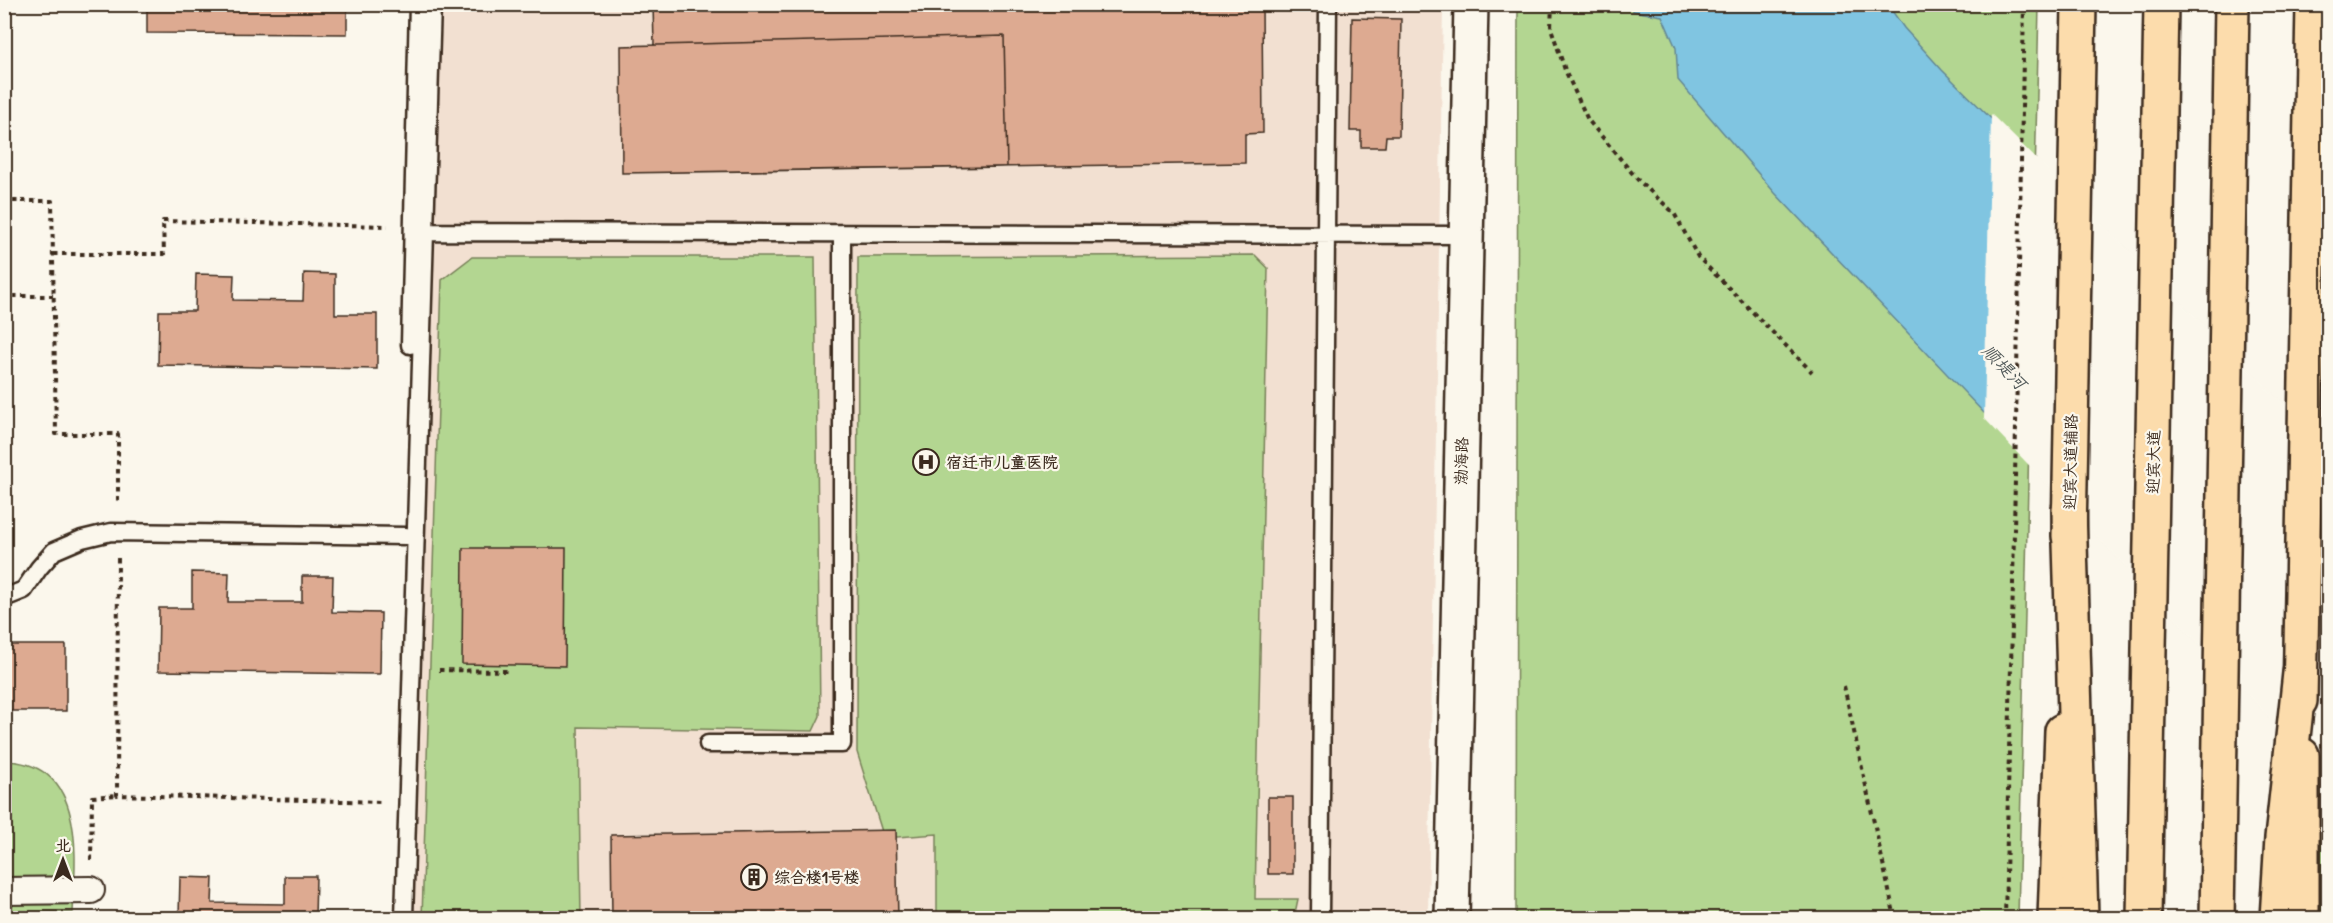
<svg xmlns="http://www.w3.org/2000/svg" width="2333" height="923" viewBox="0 0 2333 923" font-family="'Patrick Hand','LXGW WenKai TC',sans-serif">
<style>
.built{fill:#f2e0d1}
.green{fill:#b3d691;stroke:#778058;stroke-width:1.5}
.water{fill:#80c5e1;stroke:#648793;stroke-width:1.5}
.pier{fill:#fbf7ec}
.building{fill:#ddaa91;stroke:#3b2a1e;stroke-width:1.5}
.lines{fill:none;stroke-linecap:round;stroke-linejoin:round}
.service-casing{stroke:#3b2a1e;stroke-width:21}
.pedestrian-casing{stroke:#3b2a1e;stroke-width:30}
.tertiary-casing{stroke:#3b2a1e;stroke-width:38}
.primary-casing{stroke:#3b2a1e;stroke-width:38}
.trunk-casing{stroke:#3b2a1e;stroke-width:38}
.path{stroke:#3b2a1e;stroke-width:4;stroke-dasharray:4.5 4.5;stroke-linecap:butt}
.service{stroke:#fbf7ec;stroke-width:16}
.pedestrian{stroke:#fbf7ec;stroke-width:26}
.tertiary{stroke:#fbf7ec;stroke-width:33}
.primary{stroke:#fcdcac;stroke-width:33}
.trunk{stroke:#fcdcac;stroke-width:33}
.labels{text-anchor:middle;stroke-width:4.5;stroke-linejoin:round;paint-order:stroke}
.street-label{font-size:16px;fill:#3b2a1e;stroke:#fbf7ec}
.poi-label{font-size:16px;font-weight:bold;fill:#3b2a1e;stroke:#fbf7ec;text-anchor:start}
.water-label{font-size:18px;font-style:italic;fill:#505858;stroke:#fbf7ec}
</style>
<rect width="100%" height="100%" fill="#fbf7ec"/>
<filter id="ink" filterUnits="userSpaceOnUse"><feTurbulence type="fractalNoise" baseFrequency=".0167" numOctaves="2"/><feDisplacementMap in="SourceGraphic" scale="12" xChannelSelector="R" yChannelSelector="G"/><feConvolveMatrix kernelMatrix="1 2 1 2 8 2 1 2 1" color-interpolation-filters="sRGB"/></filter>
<g filter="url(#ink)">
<path class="built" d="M 426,5 L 1443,5 L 1428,918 L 408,918 Z"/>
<path class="green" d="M 1518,5 L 2039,5 L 2018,918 L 1516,918 Z
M 1255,255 L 1268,268 L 1255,899 L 1298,899 L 1294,918 L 937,918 L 937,834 L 884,838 L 857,752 L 858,257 Z
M 472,257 L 815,257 L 820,716 L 813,731 L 578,727 L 581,918 L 422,918 L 442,280 Z
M 5,761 C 86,763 76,854 73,912 L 5,913 Z
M 2319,816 L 2328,825 L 2328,918 L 2295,918 L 2297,840 Z"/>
<path class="water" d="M 1633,5 L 1888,5 L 1904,28 L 1942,70 L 2328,452 L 2308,754 L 1775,193 L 1678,80 L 1676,48 L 1662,16 L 1633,11 Z"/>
<path class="pier" d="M 1991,114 L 2328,448 L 2328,773 L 2306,756 L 1984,418 Z"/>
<path class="building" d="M 147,4 L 347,4 L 347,34 L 147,33 Z
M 653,4 L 1262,4 L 1263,133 L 1245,134 L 1245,163 L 622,173 L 621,46 L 654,45 Z
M 1352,18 L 1401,19 L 1399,136 L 1386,136 L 1385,147 L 1361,147 L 1361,131 L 1350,131 Z
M 1004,36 L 1007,167 L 622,173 L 621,46 Z
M 304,273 L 335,274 L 335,314 L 377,314 L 377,369 L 158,365 L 159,311 L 195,311 L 196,274 L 234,275 L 233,300 L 303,301 Z
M 463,548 L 566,548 L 565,666 L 462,664 Z
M 192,572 L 229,573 L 228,602 L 302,602 L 302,576 L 333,576 L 332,612 L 381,613 L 380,674 L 158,671 L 159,608 L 192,608 Z
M 4,645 L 66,645 L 66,711 L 4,711 Z
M 1268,797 L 1293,797 L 1293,874 L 1268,874 Z
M 896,830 L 898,918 L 612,918 L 611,835 Z
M 285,876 L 316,876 L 315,918 L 139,918 L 139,915 L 179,916 L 180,877 L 213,878 L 212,903 L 285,904 Z"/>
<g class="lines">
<defs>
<path id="service" d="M 425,232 L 1466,235
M 410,345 L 418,4
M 4,598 L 24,590 L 39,568 L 54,551 L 82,539 L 111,532 L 406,536
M 708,744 L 842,744 L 842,233
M 404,918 L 432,4
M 1320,918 L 1328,4"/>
<path id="pedestrian" d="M 4,891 L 91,890"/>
<path id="tertiary" d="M 1452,918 L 1471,4"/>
<path id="primary" d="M 2069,536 L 2079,4
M 2300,701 L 2313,4
M 2302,755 L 2302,918
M 2055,918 L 2062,731"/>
<path id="trunk" d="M 2069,509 L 2081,918
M 2144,918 L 2161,4
M 2217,918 L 2232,4
M 2277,918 L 2282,838 L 2300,673"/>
</defs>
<use href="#service" class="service-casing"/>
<use href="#pedestrian" class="pedestrian-casing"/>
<use href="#tertiary" class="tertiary-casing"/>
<use href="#primary" class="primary-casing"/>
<use href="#trunk" class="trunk-casing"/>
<path class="path" d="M 1552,4 L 1551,28 L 1565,70 L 1588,120 L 1638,180 L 1674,213 L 1698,257 L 1812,372
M 4,129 L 5,200
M 4,201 L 52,201 L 56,434 L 118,434 L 118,505
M 53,254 L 164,254 L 163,221 L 388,226
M 4,296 L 53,296
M 118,558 L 117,795 L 381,802
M 439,670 L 508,671
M 1844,686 L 1895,918
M 91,860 L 92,797 L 117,795
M 2005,918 L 2013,583 L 2024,4"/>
<use href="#service" class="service"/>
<use href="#pedestrian" class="pedestrian"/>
<use href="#tertiary" class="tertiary"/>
<use href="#primary" class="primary"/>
<use href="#trunk" class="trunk"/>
</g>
</g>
<defs>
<symbol id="hospital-ring" viewBox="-11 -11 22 22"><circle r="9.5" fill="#fbf7ec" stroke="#3b2a1e" stroke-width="1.5"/><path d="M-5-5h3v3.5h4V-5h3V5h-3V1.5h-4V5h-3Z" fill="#3b2a1e"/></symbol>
<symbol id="building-ring" viewBox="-11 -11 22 22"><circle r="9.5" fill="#fbf7ec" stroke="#3b2a1e" stroke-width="1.5"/><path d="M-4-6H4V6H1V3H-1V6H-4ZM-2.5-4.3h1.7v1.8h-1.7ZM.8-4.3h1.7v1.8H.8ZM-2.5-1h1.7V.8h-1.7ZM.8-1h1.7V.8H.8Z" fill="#3b2a1e"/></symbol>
</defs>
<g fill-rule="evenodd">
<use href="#hospital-ring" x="911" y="447" width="30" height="30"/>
<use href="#building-ring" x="739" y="862" width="30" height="30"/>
</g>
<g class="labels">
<g class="street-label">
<text transform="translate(1461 461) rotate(-89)" y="6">渤海路</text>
<text transform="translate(2070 462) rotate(-89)" y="6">迎宾大道辅路</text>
<text transform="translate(2153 462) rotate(-89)" y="6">迎宾大道</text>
</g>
<g class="poi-label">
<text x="946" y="468">宿迁市儿童医院</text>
<text x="774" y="883">综合楼1号楼</text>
</g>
<g class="water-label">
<text transform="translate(2004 367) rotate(46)" y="6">顺堤河</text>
</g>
</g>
<rect width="2333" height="923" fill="none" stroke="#fbf7ec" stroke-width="24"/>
<rect x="12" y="12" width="2309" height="899" fill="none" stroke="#3b2a1e" stroke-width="2" filter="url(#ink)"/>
<g transform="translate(63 860)" stroke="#fbf7ec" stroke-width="4.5" paint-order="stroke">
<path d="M0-4.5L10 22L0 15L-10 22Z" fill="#3b2a1e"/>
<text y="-9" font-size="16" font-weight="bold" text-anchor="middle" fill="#3b2a1e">北</text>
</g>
</svg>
